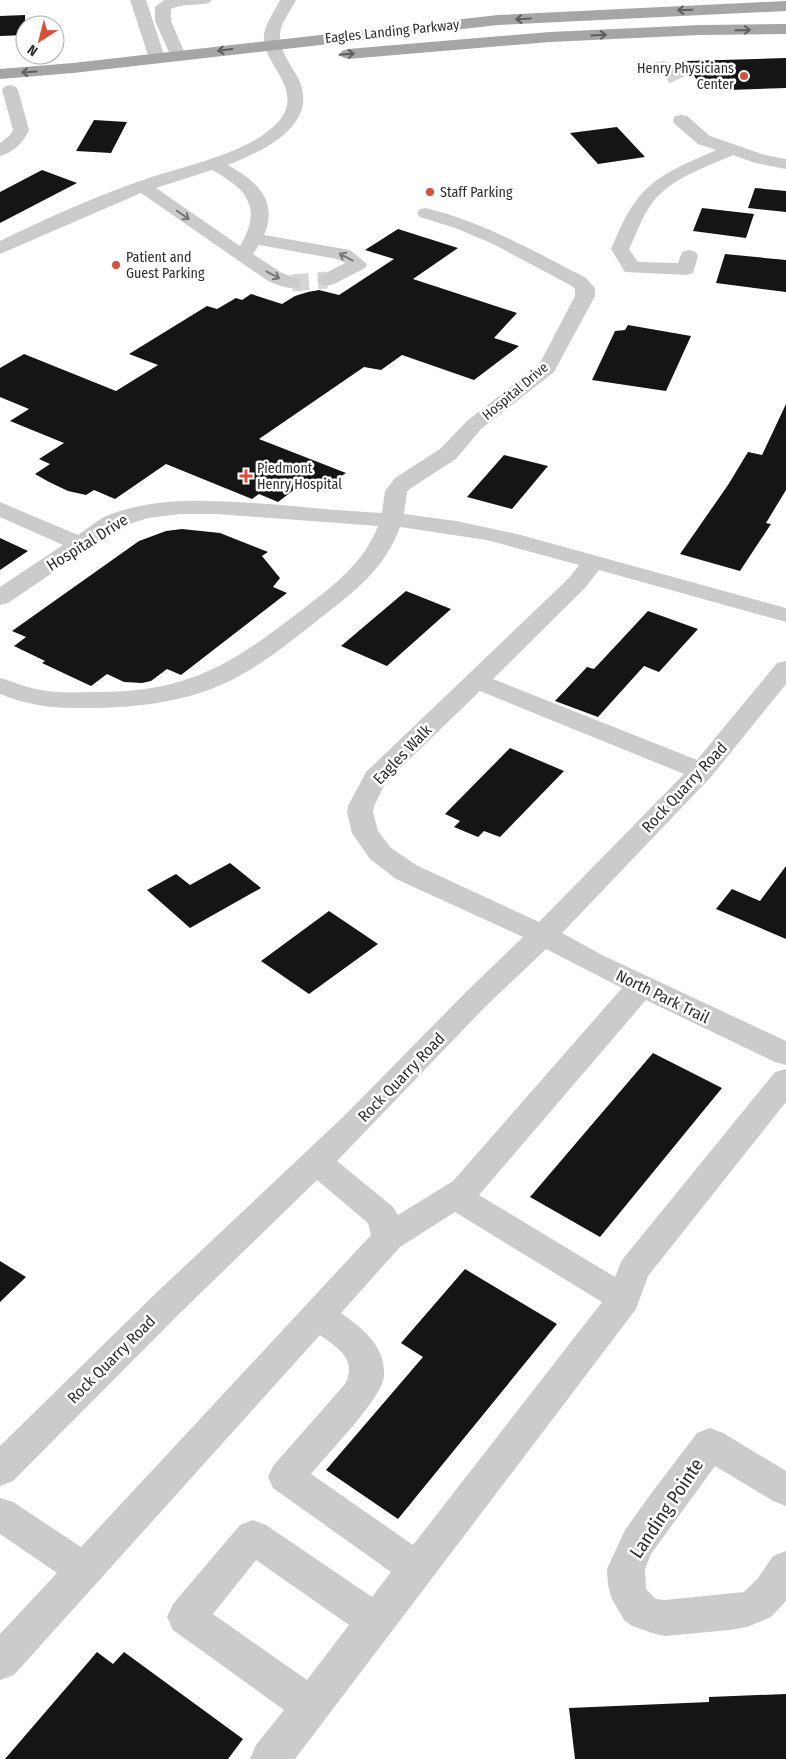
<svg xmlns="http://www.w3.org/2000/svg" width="786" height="1759" viewBox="0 0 786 1759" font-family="'Fira Sans Condensed',sans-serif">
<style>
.building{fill:#151515}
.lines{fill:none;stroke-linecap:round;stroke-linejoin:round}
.minor-tunnel{stroke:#d5d5d5;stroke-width:17;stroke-dasharray:17 9;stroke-linecap:butt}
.minor{fill:#cbcbcb;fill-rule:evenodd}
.major{fill:#a6a6a6;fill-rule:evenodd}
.oneway{stroke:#5e5e5e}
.oneway2{stroke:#757575}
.poi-dot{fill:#d74f3d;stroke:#fff;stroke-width:2}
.labels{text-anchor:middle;stroke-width:5;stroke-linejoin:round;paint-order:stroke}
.far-street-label{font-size:14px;fill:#2e2e2e;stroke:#fff}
.far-poi-label{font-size:14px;fill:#2e2e2e;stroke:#fff;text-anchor:start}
.street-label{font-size:16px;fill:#2e2e2e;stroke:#fff}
.near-street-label{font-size:19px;fill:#2e2e2e;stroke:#fff}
</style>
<rect width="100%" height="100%" fill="#fff"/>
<path class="building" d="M 25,15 L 25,35 L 0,36 L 0,16 Z
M 786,58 L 786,88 L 702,91 L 687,61 Z
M 94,120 L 127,122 L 111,153 L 76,151 Z
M 617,127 L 645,157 L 598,164 L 570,133 Z
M 42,170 L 77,183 L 0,223 L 0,192 Z
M 755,188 L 786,191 L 786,212 L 748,208 Z
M 702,208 L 754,214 L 746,238 L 693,231 Z
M 398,229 L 458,248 L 413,279 L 517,313 L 494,338 L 519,346 L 474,380 L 402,355 L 381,370 L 364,367 L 259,439 L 346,473 L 326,486 L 308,479 L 278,502 L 259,494 L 252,499 L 166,464 L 115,499 L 94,490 L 86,495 L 68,491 L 49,482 L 35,474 L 50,464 L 39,459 L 64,443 L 10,421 L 29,409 L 0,397 L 0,368 L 24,354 L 116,391 L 158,365 L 129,354 L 207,306 L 217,309 L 236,298 L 242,300 L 251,294 L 282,304 L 295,296 L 308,292 L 319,290 L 339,295 L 394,259 L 365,250 Z
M 725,254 L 786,260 L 786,292 L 716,283 Z
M 628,325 L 691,336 L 666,391 L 592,380 L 615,331 L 625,330 Z
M 786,404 L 786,490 L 766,523 L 771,524 L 740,571 L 680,554 L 728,485 L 748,452 L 762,455 Z
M 504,455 L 548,466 L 512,509 L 467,497 Z
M 182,529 L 220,533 L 268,552 L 262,556 L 280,578 L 273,587 L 287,593 L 181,675 L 167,669 L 151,681 L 142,683 L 124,682 L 107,674 L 91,686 L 42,663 L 45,661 L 14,646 L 26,637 L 12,631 L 139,541 L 166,531 Z
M 0,538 L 28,551 L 0,570 Z
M 406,591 L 451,609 L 387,666 L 341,646 Z
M 648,611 L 698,629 L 659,672 L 644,666 L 598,717 L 555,701 L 587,667 L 594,669 Z
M 510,748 L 564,771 L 500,837 L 484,831 L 478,837 L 454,827 L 460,821 L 445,814 Z
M 230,863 L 261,888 L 190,928 L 147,890 L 176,874 L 190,885 Z
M 786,866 L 786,939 L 716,909 L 732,889 L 760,901 Z
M 329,911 L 378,944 L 309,994 L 261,961 Z
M 653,1053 L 722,1088 L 600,1237 L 530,1197 Z
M 0,1261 L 26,1277 L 0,1302 Z
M 465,1269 L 557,1324 L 398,1519 L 326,1470 L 423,1357 L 401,1343 Z
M 97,1652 L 113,1664 L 124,1652 L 243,1739 L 228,1759 L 5,1759 Z
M 786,1694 L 786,1759 L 575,1759 L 569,1708 L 709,1702 L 709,1697 Z"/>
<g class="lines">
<path class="minor-tunnel" d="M 673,71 L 677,80
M 292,283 L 327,280"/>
<path class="minor" d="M 130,0 L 146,0 L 165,58 L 163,61 L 151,61 L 149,58 Z
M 164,0 L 212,0 L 209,3 C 197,6 182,3 171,9 L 171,21 L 186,56 L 184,59 L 172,59 L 155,21 L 155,7 Z
M 280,0 L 296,0 C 291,11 280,23 280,35 C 279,50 291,65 298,78 C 321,125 263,151 228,165 C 256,181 279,200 264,235 L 350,250 L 367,264 L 365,268 L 334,284 L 327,286 L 320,284 L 317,280 L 320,276 L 345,263 L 337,259 L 259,245 L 253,254 L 282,273 L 299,279 L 302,283 L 299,287 C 288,290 278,285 268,281 L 141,193 L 0,254 L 0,241 C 47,218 94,197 143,180 C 181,167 222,159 257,139 C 268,132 282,121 286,109 C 295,81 261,61 264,34 C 266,23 275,10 280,0 ZM 212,170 C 247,189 263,207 240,246 L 156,188 Z
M 664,61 L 678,66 L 681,71 L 679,74 C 670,76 669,72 662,71 C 656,70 651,72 644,70 L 642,67 L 644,64 Z
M 10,85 L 16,87 L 18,90 L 29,130 C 24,142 13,153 0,156 L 0,143 L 10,135 L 13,130 L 2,90 L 4,87 Z
M 681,115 L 687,116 L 710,136 L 765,155 L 786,159 L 786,169 L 755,163 L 733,155 C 704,168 668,179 650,206 C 641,219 636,235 629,249 L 638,262 L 678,263 L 682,252 L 689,250 L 696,252 L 698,256 L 693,273 L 686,275 L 625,272 L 611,249 C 618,233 625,215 636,201 C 655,174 688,163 716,150 L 698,144 L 675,124 L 673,120 L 675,116 Z
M 426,208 C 483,222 534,251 586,278 L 595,288 L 595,296 L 554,372 L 481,429 L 456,459 L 411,488 L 407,492 L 404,514 L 456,521 L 517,534 L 786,608 L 786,622 L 599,570 L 585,588 L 493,679 L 697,760 L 777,663 L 786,661 L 786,684 L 711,777 L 562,933 L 602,955 L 786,1041 L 786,1065 L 775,1062 L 646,1000 L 479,1195 L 615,1277 L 622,1260 L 775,1072 L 786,1069 L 786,1102 L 648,1276 L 636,1309 L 295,1759 L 250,1759 L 256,1745 L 284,1710 L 173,1630 L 167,1617 L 173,1604 L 240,1525 L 253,1520 L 266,1525 L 372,1597 L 391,1572 L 273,1488 L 268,1477 L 273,1466 L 345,1384 C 358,1360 338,1348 320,1335 L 14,1675 L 0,1680 L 0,1634 L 57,1573 L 0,1534 L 0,1498 L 13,1502 L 81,1547 L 371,1235 L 368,1223 L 317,1180 L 178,1315 L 13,1481 L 0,1486 L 0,1446 L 154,1295 L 344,1116 L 465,993 L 523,937 L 396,879 L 370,859 L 352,833 L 347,812 L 348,806 L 366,772 L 569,578 L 579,565 L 487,540 L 400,527 C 385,569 353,593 319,619 C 293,640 268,660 239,676 C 193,702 137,708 85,708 C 68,708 50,708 33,704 C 21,702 11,698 0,694 L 0,678 C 12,681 24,687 36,689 C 56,694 77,692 97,692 C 190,692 232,664 303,609 C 334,585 363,564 378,526 L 216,514 L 181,514 L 148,518 L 120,527 L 8,603 L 0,605 L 0,587 L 63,545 L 0,517 L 0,502 L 78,535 C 87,529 96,521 106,516 C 154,497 203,500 253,503 C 296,506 339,511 382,513 L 385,491 L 395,478 L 440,449 L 467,421 L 539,365 L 575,296 L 575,289 L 572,286 L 491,243 L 455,228 L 420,217 L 417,213 L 420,209 ZM 480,691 L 684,774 L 539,922 L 416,865 L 390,847 L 378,831 L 373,812 L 374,806 L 386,782 ZM 546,949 L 622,988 L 453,1181 L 398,1215 L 393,1207 L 337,1161 L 485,1007 ZM 455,1212 L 602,1302 L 413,1545 L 311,1474 C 326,1456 383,1397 384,1376 C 386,1346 362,1328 341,1313 L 400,1247 ZM 256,1560 L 349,1625 L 307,1680 L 213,1614 Z
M 710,1428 L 723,1433 L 786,1471 L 786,1506 L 773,1501 L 715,1466 L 651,1554 L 645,1569 L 646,1589 L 656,1599 L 665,1600 L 744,1592 L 758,1578 L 773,1556 L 786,1551 L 786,1601 L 771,1617 L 747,1627 L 730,1630 L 665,1636 L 655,1634 L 632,1626 L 624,1620 L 612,1599 L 608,1585 L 607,1569 L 625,1530 L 650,1495 L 697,1433 Z"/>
<path class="major" d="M 786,1 L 786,11 L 498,25 L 73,73 L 0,79 L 0,69 L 73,63 L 498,15 Z
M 786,24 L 786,34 L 700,35 L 550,42 L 348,59 L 342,57 L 340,54 L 342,51 L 348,49 L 550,32 L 700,25 Z"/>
</g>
<defs><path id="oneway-shaft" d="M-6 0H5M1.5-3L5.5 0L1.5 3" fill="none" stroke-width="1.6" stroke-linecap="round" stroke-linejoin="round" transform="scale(1.25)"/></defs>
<g class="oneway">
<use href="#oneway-shaft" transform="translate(685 10) rotate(178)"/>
<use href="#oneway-shaft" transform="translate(523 19) rotate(177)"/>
<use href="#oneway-shaft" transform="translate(743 30) rotate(-1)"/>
<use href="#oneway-shaft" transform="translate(599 35) rotate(-3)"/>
<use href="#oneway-shaft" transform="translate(225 50) rotate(173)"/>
<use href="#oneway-shaft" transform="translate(347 54) rotate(-5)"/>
<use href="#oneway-shaft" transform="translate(29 72) rotate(176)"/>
</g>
<g class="oneway2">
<use href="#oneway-shaft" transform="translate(183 215) rotate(35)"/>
<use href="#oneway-shaft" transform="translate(346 257) rotate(-152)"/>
<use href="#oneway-shaft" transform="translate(273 275) rotate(28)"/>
</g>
<g class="poi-dot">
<circle cx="744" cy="76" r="5"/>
<circle cx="430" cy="192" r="5"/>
<circle cx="116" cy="265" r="5"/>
<path d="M243.5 468.5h5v5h5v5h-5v5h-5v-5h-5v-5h5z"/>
</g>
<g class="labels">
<g class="far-street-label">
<text transform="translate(392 31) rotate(-6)" y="5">Eagles Landing Parkway</text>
<text transform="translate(515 391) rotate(-40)" y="5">Hospital Drive</text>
</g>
<g class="far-poi-label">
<text x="734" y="73" text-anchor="end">Henry Physicians<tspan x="734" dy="16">Center</tspan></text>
<text x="440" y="197">Staff Parking</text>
<text x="126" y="262">Patient and<tspan x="126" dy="16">Guest Parking</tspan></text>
<text x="257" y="473">Piedmont<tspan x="257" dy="16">Henry Hospital</tspan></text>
</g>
<g class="street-label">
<text transform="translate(87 542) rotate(-32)" y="6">Hospital Drive</text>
<text transform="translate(402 754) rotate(-46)" y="6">Eagles Walk</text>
<text transform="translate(684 787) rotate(-47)" y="6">Rock Quarry Road</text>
<text transform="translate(663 996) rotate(26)" y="6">North Park Trail</text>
<text transform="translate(401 1077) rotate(-46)" y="6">Rock Quarry Road</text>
<text transform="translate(111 1359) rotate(-45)" y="6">Rock Quarry Road</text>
</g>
<g class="near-street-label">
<text transform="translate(666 1508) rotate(-56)" y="7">Landing Pointe</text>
</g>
</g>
<g transform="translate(40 40) rotate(216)"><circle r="24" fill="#ffffff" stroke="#ababab"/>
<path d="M0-4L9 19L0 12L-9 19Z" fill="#d74f3d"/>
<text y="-8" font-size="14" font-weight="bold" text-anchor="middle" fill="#2e2e2e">N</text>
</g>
</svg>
